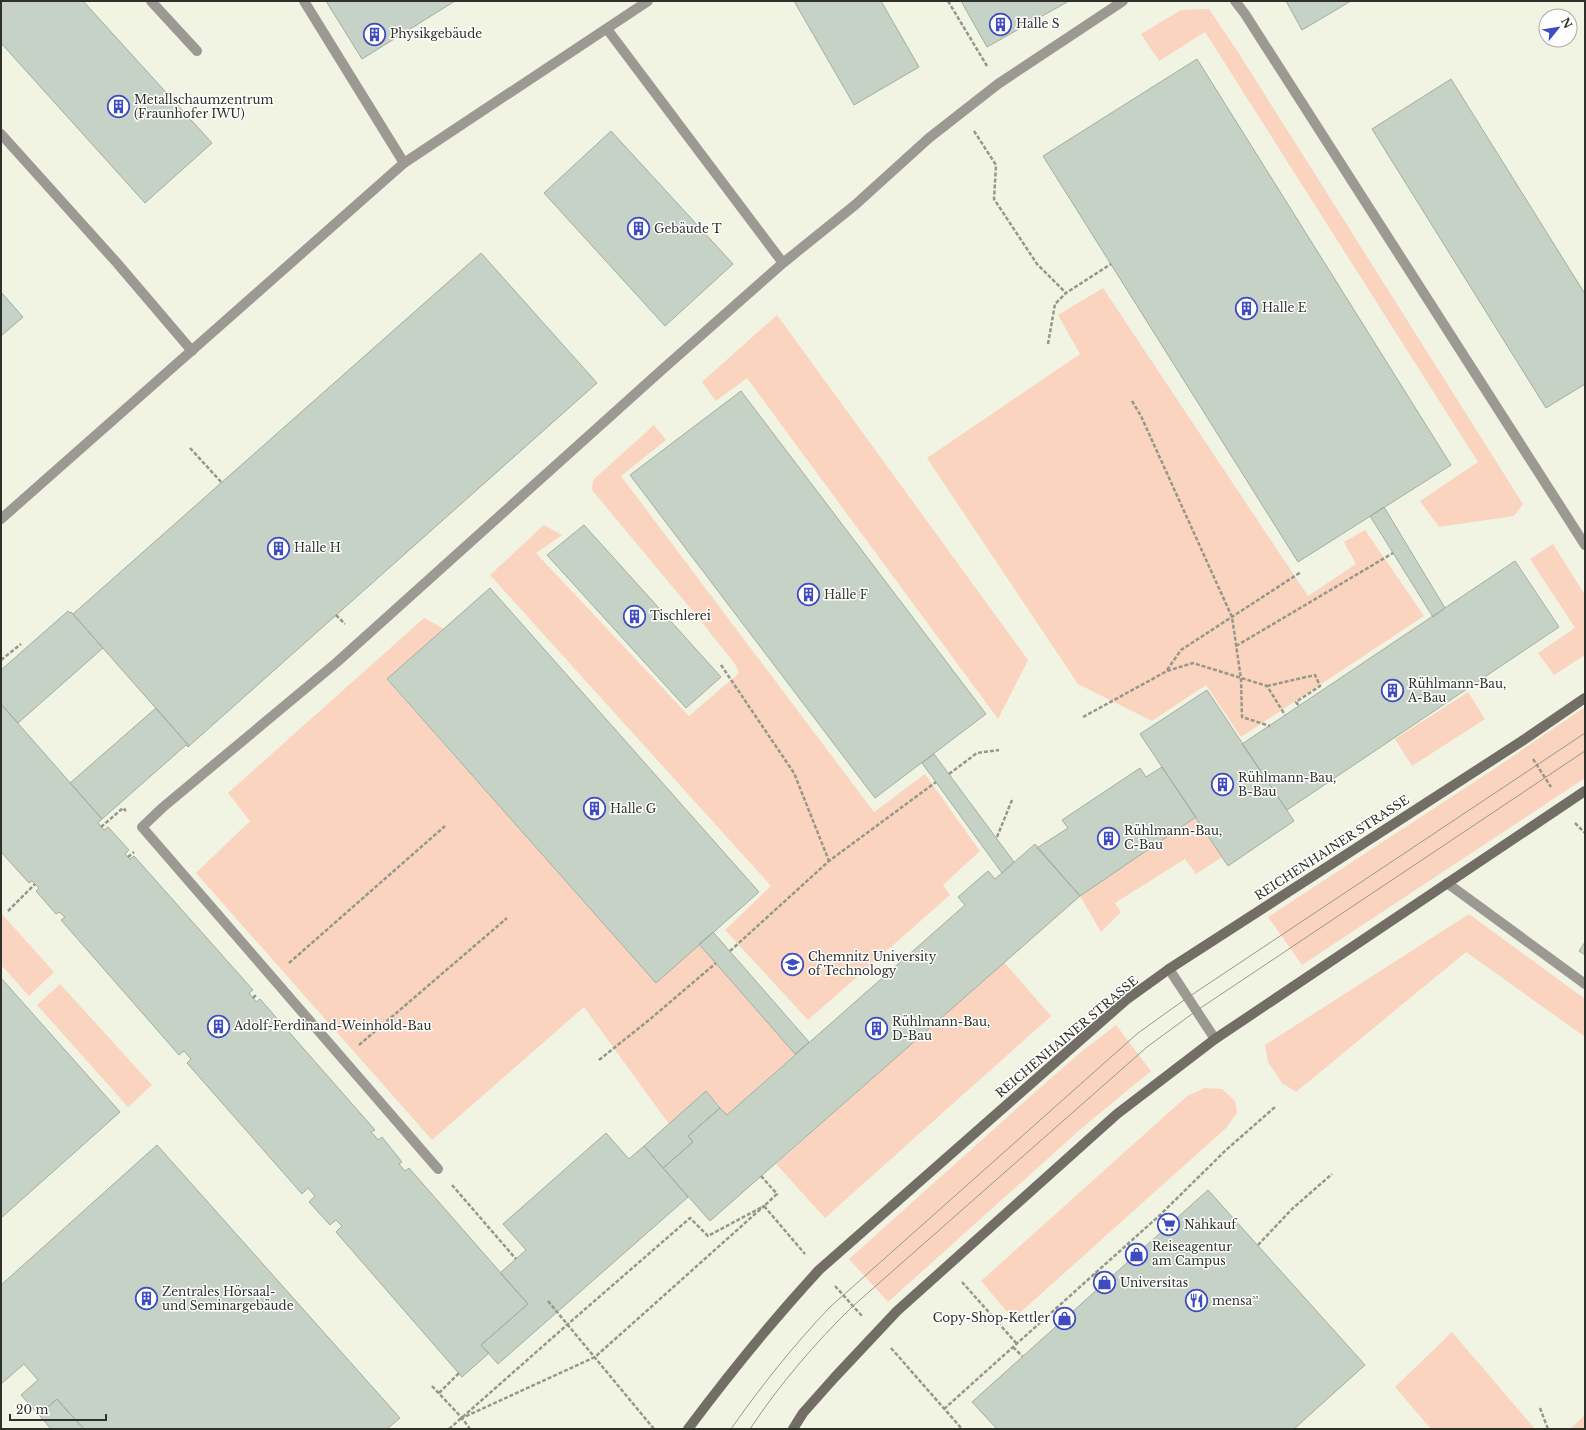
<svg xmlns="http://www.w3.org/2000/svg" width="1586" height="1430" viewBox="0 0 1586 1430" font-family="'Libre Baskerville',serif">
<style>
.green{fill:#fbd4bf}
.building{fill:#c6d2c6;stroke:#a2aea2}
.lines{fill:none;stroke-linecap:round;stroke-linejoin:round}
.path{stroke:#95978b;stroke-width:2.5;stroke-dasharray:4 2;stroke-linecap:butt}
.lane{stroke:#9c9892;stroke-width:10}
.street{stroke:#9c9892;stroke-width:10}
.secondary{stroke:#736e65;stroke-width:10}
.tram{stroke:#96988c;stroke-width:1}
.labels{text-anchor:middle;stroke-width:3;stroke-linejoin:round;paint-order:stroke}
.poi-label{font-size:12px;fill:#2f3029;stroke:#fff;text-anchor:start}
.street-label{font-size:12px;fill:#2f3029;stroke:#fff}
</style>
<rect width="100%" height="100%" fill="#f1f4e3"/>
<path class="green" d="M 1209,9 L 1238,52 L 1523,504 L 1514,516 L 1439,527 L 1420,501 L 1478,462 L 1205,32 L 1159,61 L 1141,34 L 1181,10 Z
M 1103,288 L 1308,596 L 1356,564 L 1344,542 L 1365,530 L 1424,616 L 1241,737 L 1206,685 L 1152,721 L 1078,684 L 927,458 L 1080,354 L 1058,315 Z
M 777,315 L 1028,660 L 998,719 L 747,378 L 716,401 L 702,382 Z
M 654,425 L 666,440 L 621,476 L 874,812 L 925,774 L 980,851 L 943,885 L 950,895 L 808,1020 L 725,930 L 771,886 L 490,575 L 544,525 L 562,535 L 536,553 L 689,716 L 739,673 L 735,664 L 696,615 L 592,490 L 593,480 Z
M 1553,544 L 1585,595 L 1585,655 L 1554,675 L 1538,653 L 1575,628 L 1530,559 Z
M 424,618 L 444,629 L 387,680 L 656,983 L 699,944 L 795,1054 L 727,1115 L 706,1091 L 669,1124 L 584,1007 L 432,1140 L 196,873 L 250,821 L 228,793 Z
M 1468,692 L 1485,719 L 1412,766 L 1395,739 Z
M 1585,707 L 1585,778 L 1302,965 L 1268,917 L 1497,767 Z
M 1196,817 L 1222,857 L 1196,874 L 1185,859 L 1115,903 L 1121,912 L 1101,932 L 1080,896 Z
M 1,913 L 54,972 L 29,996 L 1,965 Z
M 1469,914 L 1585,999 L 1585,1037 L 1466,952 L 1296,1092 L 1282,1083 L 1268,1062 L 1265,1045 Z
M 1004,962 L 1051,1016 L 825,1218 L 776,1164 Z
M 60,984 L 152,1085 L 128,1107 L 37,1005 Z
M 1116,1025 L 1151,1071 L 1083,1127 L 888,1302 L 849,1259 L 1033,1094 L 1081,1052 Z
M 1205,1088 L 1222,1089 L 1235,1101 L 1237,1113 L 1226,1128 L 1013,1319 L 981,1281 L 1187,1096 Z
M 1452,1332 L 1535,1429 L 1431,1429 L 1395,1387 Z
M 1585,1415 L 1585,1429 L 1570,1429 Z"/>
<path class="building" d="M 1,1 L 83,1 L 212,143 L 145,203 L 1,43 Z
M 326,1 L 455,1 L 362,59 Z
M 794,1 L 881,1 L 919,67 L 854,105 Z
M 961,1 L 1069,1 L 987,47 Z
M 1286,1 L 1351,1 L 1302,30 Z
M 1197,59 L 1451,465 L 1298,562 L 1043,156 Z
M 1451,79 L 1585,294 L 1585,384 L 1546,408 L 1372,129 Z
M 611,131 L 733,264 L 665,326 L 544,193 Z
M 481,253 L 597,383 L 189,746 L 73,614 Z
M 1,292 L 23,317 L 1,336 Z
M 741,391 L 986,714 L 875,798 L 630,475 Z
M 1384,507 L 1445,608 L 1433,617 L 1370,516 Z
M 584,525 L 721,677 L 686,708 L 547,555 Z
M 1515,561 L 1559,627 L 1287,810 L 1242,744 Z
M 490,588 L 759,892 L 656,983 L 387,679 Z
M 68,611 L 70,613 L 71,612 L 103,648 L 18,723 L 1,704 L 1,670 Z
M 1207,690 L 1294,821 L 1228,866 L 1140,734 Z
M 1,704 L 102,819 L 98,823 L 104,830 L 108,827 L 129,850 L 125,854 L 130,859 L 134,856 L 253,990 L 249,993 L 253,998 L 256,1002 L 260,999 L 375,1130 L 371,1132 L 375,1136 L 378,1140 L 382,1137 L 402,1162 L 399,1164 L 405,1171 L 409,1168 L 528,1304 L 481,1345 L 489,1353 L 462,1377 L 336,1232 L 342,1226 L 336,1220 L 330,1225 L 309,1202 L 315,1196 L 308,1188 L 302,1194 L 187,1063 L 191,1059 L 184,1051 L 179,1055 L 61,920 L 65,917 L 59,912 L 56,914 L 36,891 L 39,888 L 32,881 L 29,883 L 1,852 Z
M 156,708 L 189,746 L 188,747 L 186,745 L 102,819 L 70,783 Z
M 934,754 L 1014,862 L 1002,873 L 922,763 Z
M 1162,767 L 1196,817 L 1080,896 L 1037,848 L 1068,828 L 1062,820 L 1140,768 L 1146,777 Z
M 1035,844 L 1080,896 L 710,1221 L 663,1168 L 693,1142 L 688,1136 L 720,1108 L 727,1115 L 965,905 L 958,897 L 988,871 L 995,879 Z
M 713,932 L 809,1042 L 795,1054 L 699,944 Z
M 1585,942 L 1585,955 L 1579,951 Z
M 1,978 L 120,1112 L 1,1218 Z
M 706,1091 L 720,1108 L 688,1136 L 693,1142 L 663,1168 L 644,1146 Z
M 606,1133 L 629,1159 L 644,1146 L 688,1197 L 498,1364 L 481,1345 L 528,1304 L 500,1273 L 526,1250 L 503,1224 Z
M 157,1145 L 400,1418 L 387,1429 L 84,1429 L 57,1399 L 39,1415 L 21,1395 L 38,1380 L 24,1364 L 1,1384 L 1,1285 Z
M 1208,1190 L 1365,1365 L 1294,1429 L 997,1429 L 972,1402 Z
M 57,1399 L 67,1411 L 84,1429 L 51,1429 L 39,1415 Z"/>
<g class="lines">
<path class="path" d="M 948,1 L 987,66
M 974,131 L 996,165 L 994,199 L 1037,264 L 1066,293
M 1048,344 L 1055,304 L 1066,293 L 1111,264
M 1132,401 L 1141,416 L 1232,617 L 1241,679 L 1242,717 L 1270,726
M 190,448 L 222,483
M 336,615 L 345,624
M 1236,646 L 1393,553
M 1,660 L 21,644
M 721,665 L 794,773 L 829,861
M 1167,670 L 1181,650 L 1301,572
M 1267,686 L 1315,675 L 1320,686 L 1296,702 L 1299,706
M 1083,717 L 1167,671 L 1193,663 L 1267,686 L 1285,715
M 1533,759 L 1551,787
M 949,774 L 977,753 L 999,750
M 1575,823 L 1585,833
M 101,827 L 123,808 L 126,811
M 997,837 L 1012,800
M 128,857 L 134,852
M 8,911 L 35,884
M 730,951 L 829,861 L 936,782
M 289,963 L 445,826
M 253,998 L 257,994
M 359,1045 L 507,918
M 599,1060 L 649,1020 L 716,963
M 761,1176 L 777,1194 L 764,1206 L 805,1254
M 452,1185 L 516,1259
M 1160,1215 L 1169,1225
M 1128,1244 L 1137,1254
M 1258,1245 L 1292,1209 L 1332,1174
M 1095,1273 L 1104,1283
M 962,1282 L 1017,1344
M 835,1286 L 862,1316
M 548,1301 L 654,1429
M 1056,1308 L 1065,1318
M 1013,1347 L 1022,1356
M 891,1348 L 962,1429
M 432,1386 L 462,1418 L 470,1429
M 439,1393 L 459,1373
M 1540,1408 L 1548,1429
M 944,1409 L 1160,1215 L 1226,1150 L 1275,1107
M 449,1429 L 568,1324 L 690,1218 L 708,1236 L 764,1206 L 595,1357 L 462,1418"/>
<path class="lane" d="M 151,1 L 197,51
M 304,1 L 404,163
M 1235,1 L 1245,14 L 1585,545
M 607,29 L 783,263
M 1,134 L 117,263 L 192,351
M 1447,883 L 1585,984
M 1169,969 L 1215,1039
M 438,1169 L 142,827 L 162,808 L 336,663 L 664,368 L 783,263 L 855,205 L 929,138 L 998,84 L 1123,1"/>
<path class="street" d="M 1,519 L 404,163 L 648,1"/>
<path class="secondary" d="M 688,1429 C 729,1374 772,1321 819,1270 L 1126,1000 L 1169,969 L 1522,741 L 1585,698
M 793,1429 L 803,1413 L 835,1377 L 897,1311 L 1117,1114 L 1215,1039 L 1585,791"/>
<path class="tram" d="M 731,1429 C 761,1386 794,1345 830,1307 L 1138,1033 L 1187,998 L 1585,733
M 750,1429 C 779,1385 815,1343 853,1306 L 1147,1047 L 1196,1011 L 1585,751"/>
</g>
<defs>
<symbol id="building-ring" viewBox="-11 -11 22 22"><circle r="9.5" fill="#fff" stroke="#3e4cc0" stroke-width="1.5"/><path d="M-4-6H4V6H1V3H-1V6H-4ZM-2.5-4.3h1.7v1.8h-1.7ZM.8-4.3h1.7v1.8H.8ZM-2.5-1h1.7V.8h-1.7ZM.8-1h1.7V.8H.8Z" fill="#3e4cc0"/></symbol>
<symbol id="university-ring" viewBox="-11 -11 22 22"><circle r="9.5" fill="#fff" stroke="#3e4cc0" stroke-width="1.5"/><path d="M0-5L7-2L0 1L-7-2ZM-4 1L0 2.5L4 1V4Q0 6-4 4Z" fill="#3e4cc0"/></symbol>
<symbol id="supermarket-ring" viewBox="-11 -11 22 22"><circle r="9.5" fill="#fff" stroke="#3e4cc0" stroke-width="1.5"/><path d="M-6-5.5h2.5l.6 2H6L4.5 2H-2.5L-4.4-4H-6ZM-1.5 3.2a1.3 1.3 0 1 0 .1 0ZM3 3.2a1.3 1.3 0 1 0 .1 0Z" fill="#3e4cc0"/></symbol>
<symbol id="shop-ring" viewBox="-11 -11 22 22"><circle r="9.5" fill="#fff" stroke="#3e4cc0" stroke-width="1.5"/><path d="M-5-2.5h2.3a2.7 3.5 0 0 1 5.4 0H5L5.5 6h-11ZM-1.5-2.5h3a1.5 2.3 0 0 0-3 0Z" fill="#3e4cc0"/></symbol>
<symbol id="restaurant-ring" viewBox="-11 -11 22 22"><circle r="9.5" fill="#fff" stroke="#3e4cc0" stroke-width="1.5"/><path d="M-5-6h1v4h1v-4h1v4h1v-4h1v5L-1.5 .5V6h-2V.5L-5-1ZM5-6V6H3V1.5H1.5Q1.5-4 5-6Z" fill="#3e4cc0"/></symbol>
</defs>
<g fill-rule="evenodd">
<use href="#building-ring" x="988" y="12" width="25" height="25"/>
<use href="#building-ring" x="362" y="22" width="25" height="25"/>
<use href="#building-ring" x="106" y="94" width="25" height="25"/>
<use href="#building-ring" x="626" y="216" width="25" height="25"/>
<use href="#building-ring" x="1234" y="296" width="25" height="25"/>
<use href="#building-ring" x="266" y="536" width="25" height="25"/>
<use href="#building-ring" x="796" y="582" width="25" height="25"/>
<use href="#building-ring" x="622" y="604" width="25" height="25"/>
<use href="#building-ring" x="1380" y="678" width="25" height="25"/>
<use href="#building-ring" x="1210" y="772" width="25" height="25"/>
<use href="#building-ring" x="582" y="796" width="25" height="25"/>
<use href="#building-ring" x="1096" y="826" width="25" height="25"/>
<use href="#university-ring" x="780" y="952" width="25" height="25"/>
<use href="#building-ring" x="206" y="1014" width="25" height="25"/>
<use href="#building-ring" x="864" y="1016" width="25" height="25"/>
<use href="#supermarket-ring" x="1156" y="1212" width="25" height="25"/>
<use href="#shop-ring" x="1124" y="1242" width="25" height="25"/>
<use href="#shop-ring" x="1092" y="1270" width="25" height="25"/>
<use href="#building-ring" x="134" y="1286" width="25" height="25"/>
<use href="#restaurant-ring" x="1184" y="1288" width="25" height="25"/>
<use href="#shop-ring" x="1052" y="1306" width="25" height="25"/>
</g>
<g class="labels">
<g class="poi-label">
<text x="1016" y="28">Halle S</text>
<text x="390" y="38">Physikgebäude</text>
<text x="134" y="104">Metallschaumzentrum<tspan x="134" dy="14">(Fraunhofer IWU)</tspan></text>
<text x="654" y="233">Gebäude T</text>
<text x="1262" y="312">Halle E</text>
<text x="294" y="552">Halle H</text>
<text x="824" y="599">Halle F</text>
<text x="650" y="620">Tischlerei</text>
<text x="1408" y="688">Rühlmann-Bau,<tspan x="1408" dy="14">A-Bau</tspan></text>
<text x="1238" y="782">Rühlmann-Bau,<tspan x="1238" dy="14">B-Bau</tspan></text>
<text x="610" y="813">Halle G</text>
<text x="1124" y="835">Rühlmann-Bau,<tspan x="1124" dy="14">C-Bau</tspan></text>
<text x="808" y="961">Chemnitz University<tspan x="808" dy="14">of Technology</tspan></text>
<text x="892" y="1026">Rühlmann-Bau,<tspan x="892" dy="14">D-Bau</tspan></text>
<text x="234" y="1030">Adolf-Ferdinand-Weinhold-Bau</text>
<text x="1184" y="1229">Nahkauf</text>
<text x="1152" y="1251">Reiseagentur<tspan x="1152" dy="14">am Campus</tspan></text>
<text x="1120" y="1287">Universitas</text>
<text x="162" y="1296">Zentrales Hörsaal-<tspan x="162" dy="14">und Seminargebäude</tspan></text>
<text x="1212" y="1305">mensa⁵⁵</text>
<text x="1050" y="1322" text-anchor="end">Copy-Shop-Kettler</text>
</g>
<g class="street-label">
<text transform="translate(1332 848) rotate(-33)" y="4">REICHENHAINER STRASSE</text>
<text transform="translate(1067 1037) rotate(-40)" y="4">REICHENHAINER STRASSE</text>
</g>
</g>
<rect width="1586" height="1430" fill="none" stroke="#2f3029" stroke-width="4"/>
<g transform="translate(1558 28) rotate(60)"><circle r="19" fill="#ffffff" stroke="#acaca9"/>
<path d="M0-3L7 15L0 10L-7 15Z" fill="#3e4cc0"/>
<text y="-6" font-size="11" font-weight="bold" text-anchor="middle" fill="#2f3029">N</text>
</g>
<path d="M10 1414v6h96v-6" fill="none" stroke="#2f3029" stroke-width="2"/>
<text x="16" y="1414" font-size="12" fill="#2f3029" stroke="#ffffff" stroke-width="3" paint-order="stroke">20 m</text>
</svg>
